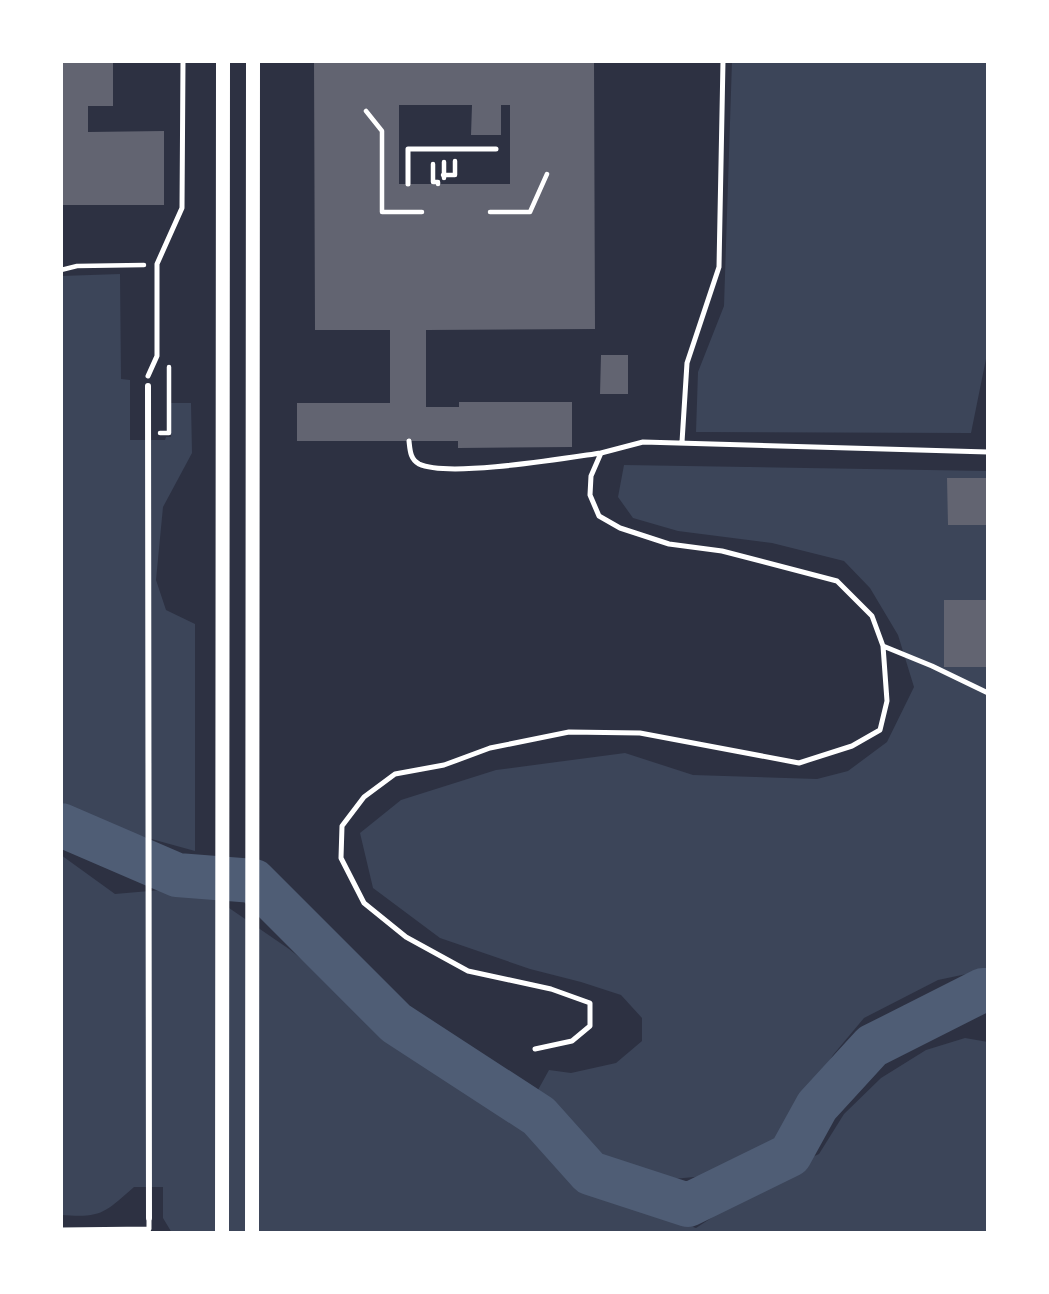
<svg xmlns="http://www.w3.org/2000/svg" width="1049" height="1294" viewBox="0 0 1049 1294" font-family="'Noto Serif',serif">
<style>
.green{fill:#3c4559}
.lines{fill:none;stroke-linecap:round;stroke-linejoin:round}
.river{stroke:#4f5d75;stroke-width:44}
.building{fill:#626471;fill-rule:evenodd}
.path{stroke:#fff;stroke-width:4.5}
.service{stroke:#fff;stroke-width:5}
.pedestrian{stroke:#fff;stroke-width:6}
.secondary{stroke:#fff;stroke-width:14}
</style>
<rect width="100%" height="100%" fill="#2d3142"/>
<path class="green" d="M 732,61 L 988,61 L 988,349 L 971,433 L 696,432 L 698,372 L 724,306 Z
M 120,274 L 121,379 L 130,380 L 130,440 L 165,440 L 166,437 L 171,437 L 171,403 L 191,403 L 192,453 L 163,507 L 156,580 L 166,610 L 195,624 L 195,851 L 115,829 L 61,802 L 61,276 Z
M 624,465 L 988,471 L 988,974 L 976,972 L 938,980 L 864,1018 L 833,1055 L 799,1111 L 770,1148 L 726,1174 L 673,1179 L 603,1161 L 571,1128 L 533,1099 L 549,1070 L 571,1073 L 616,1063 L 642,1041 L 642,1018 L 621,995 L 581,982 L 530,969 L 440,938 L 373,888 L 360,833 L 401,800 L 496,770 L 625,753 L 693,775 L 817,779 L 848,771 L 887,742 L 914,687 L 898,635 L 870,588 L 844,561 L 772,543 L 678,531 L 633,518 L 618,497 Z
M 61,855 L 115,894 L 184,888 L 216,899 L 289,949 L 391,1030 L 527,1128 L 604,1192 L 637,1207 L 696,1228 L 784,1170 L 819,1154 L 844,1114 L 881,1078 L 926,1050 L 965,1038 L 988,1042 L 988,1233 L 172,1233 L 163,1218 L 163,1187 L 134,1187 C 104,1213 102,1218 61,1215 Z"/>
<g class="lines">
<path class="river" d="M 61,825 L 177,875 L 254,881 L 396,1023 L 539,1116 L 590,1173 L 688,1205 L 790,1155 L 817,1106 L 872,1046 L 983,990 L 988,990"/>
</g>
<path class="building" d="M 61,61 L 113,61 L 113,106 L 88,106 L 88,132 L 164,131 L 164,205 L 61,205 Z
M 314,61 L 594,61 L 595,329 L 426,330 L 426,407 L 459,407 L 459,402 L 572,402 L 572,447 L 458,448 L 458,441 L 297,441 L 297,403 L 390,403 L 390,330 L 315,330 ZM 399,105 L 472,105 L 471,135 L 501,135 L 501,105 L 510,105 L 510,184 L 399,184 Z
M 601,355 L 628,355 L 628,394 L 600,394 Z
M 947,478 L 988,478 L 988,525 L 948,525 Z
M 944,600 L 988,600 L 988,667 L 944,667 Z"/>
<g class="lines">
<path class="path" d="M 366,111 L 382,131 L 382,212 L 422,212
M 444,162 L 444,178
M 433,164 L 433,182 L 438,182 L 438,184
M 443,175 L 455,175 L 455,161
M 490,212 L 530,212 L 547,174
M 61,270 L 77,266 L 144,265
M 160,433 L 169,433 L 169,367"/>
<path class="service" d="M 408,184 L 408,149 L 496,149
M 148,376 L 157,356 L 157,264 L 182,208 L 183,61
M 409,441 C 410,450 410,459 419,464 C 448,478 566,458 601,453
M 682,442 L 687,363 L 719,267 L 723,61
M 988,452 L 643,442 L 601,453 L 591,476 L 590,495 L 599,516 L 620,528 L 669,544 L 722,551 L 837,581 L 872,616 L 883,646 L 932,666 L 988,693
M 535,1049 L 572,1041 L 590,1026 L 590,1003 L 551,989 L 468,971 L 406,937 L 364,903 L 341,858 L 342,826 L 364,797 L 395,774 L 444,765 L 490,748 L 569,732 L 640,733 L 799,763 L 852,746 L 880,730 L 887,701 L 883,646
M 61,1230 L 149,1229 L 149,1218"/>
<path class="pedestrian" d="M 148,386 L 149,1218"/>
<path class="secondary" d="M 222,1233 L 223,61
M 252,1233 L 253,61"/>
</g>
<rect width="1049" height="1294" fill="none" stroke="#ffffff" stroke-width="126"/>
</svg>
